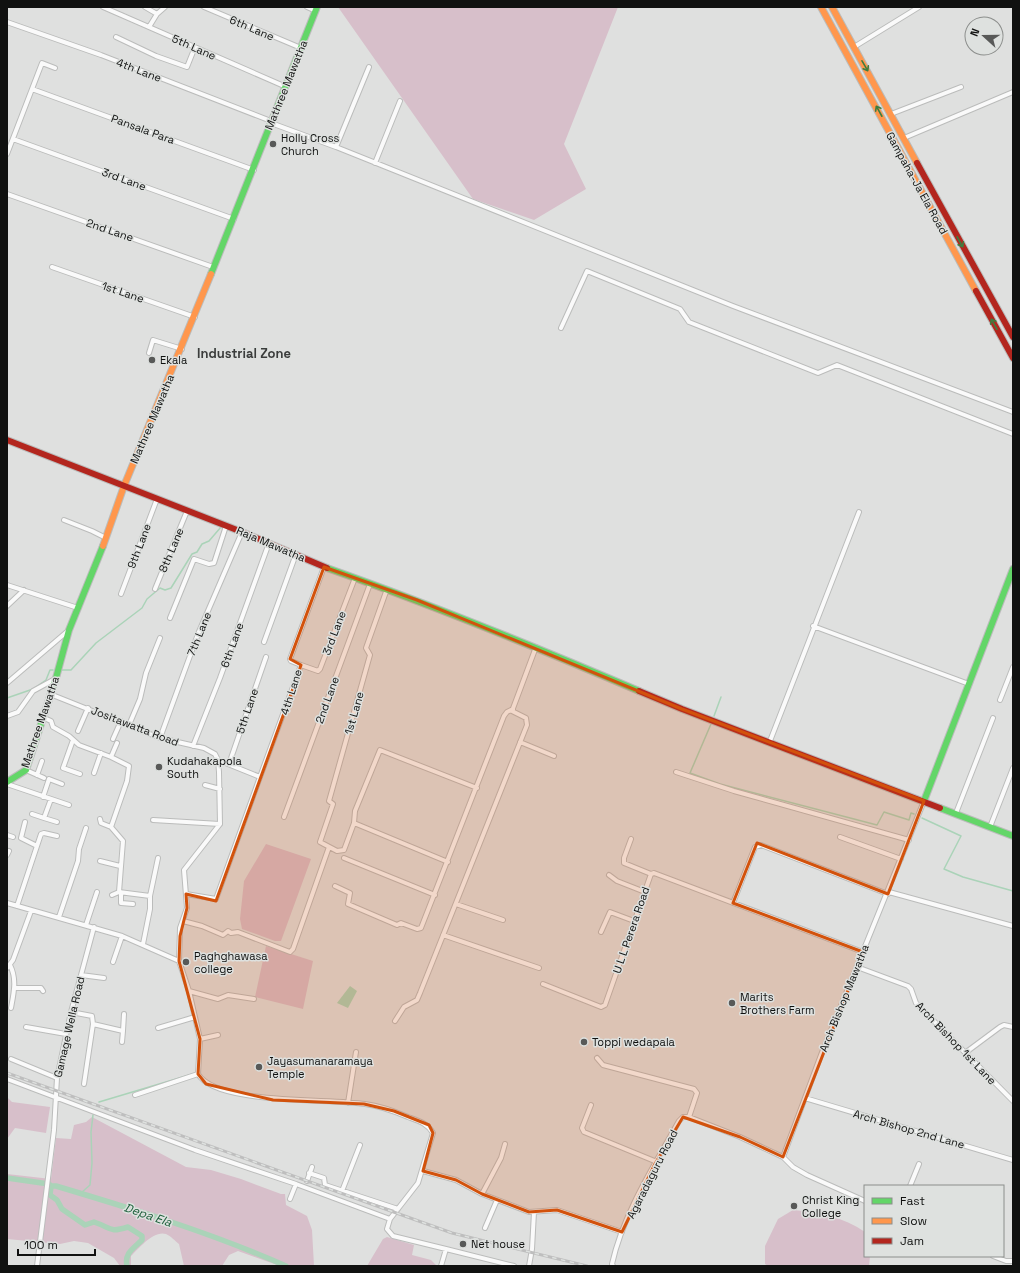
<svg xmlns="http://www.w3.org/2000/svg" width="1020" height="1273" viewBox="0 0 1020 1273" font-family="'Space Grotesk',sans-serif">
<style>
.green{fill:#d7bfca}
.water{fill:#aad3b8}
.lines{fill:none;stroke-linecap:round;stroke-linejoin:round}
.stream{stroke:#aad3b8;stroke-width:1.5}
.canal{stroke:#aad3b8;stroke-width:5.5}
.street-casing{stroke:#bbbcbb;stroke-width:6}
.fast-casing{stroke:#bbbcbb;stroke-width:8}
.slow-casing{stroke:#bbbcbb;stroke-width:8}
.jam-casing{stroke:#bbbcbb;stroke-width:8}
.street{stroke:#fafafa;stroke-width:4}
.fast{stroke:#63d668;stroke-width:6}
.slow{stroke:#ff974d;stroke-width:6}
.jam{stroke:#b3261e;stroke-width:6}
.rail-casing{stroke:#bebebe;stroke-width:3}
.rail{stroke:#dee1df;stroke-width:1.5;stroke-dasharray:4.5;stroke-linecap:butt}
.oneway{stroke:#3e7d40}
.marked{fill:#d2520c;fill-opacity:0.2;stroke:#d2520c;stroke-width:3;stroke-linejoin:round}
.poi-dot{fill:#585958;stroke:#dee1df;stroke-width:1.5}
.labels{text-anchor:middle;stroke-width:3;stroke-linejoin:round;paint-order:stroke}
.street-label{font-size:11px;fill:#101110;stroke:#dee1df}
.poi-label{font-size:11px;fill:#101110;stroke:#dee1df;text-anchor:start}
.water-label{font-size:12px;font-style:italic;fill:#1e603c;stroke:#dee1df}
.quarter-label{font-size:13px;font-weight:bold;fill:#3b3d3c;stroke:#dee1df}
</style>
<rect width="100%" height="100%" fill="#dfe0df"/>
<path class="green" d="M 338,7 L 618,7 L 564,144 L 586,189 L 534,220 L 473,199 Z
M 266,844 L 311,859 L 281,941 L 275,941 L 242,929 L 240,919 L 244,881 Z
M 266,946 L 313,961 L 303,1009 L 255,997 Z
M 7,1097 L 12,1102 L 50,1107 L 46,1133 L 15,1128 L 7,1139 Z
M 92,1117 L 186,1167 L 211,1170 L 241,1179 L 281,1194 L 285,1194 L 286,1205 L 307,1216 L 312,1230 L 314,1266 L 280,1266 L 238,1251 L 229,1255 L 222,1266 L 184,1266 L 179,1244 C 175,1241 171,1236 166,1234 C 154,1230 139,1248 131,1256 L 131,1266 L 120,1266 L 114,1258 L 88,1243 L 74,1241 L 60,1244 L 7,1239 L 7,1174 L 51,1179 L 56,1138 L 71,1139 L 74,1125 L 86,1122 Z
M 793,1210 C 819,1212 843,1217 865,1232 L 865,1256 L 870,1256 L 869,1266 L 768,1266 L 765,1264 L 765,1246 L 778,1219 Z
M 387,1237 L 414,1245 L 412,1255 L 431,1260 L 437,1266 L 367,1266 L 383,1239 Z"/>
<path class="water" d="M 350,986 L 357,991 L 348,1008 L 337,1003 Z"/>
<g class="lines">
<path class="stream" d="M 61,670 L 71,670 L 96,643 L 142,608 L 147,599 L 160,588 L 165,590 L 171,588 L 192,554 L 197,552 L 202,544 L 209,541 L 221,527
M 36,687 L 46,680 L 50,670 L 53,670
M 7,698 L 33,689
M 714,716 L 721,697
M 711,724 L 690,773 L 720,784 L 877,825 L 884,812 L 909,820 L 911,813 L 914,814
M 922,818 L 961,836 L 944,869 L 963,877 L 1013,891
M 99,1102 L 196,1073
M 81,1193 L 90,1185 L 92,1163 L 91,1132 L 93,1115"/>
<path class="canal" d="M 7,1178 L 49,1184 L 51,1186 L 56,1186 C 133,1209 212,1233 286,1266
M 51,1186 L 50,1195 L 57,1200 L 62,1209 L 85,1225 L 94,1222 C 112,1228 108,1233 128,1227 L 142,1236 L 142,1240 C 134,1248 124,1253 127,1266"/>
<defs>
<path id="street" d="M 103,7 L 284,86
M 145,7 L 157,14
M 204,7 L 301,48
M 307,7 L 316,11
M 7,22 L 101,55 L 271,121
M 149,27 L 157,14 L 165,7
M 116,37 L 156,56 L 187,67 L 195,47
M 854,47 L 919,7
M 32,89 L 254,170
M 891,114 L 961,87
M 271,123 L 336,147 L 733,306 L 1013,412
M 904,138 L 1013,92
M 13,139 L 234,219
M 336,147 L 369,67
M 7,154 L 42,63 L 55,68
M 375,163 L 400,101
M 7,194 L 213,267
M 52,267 L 195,317
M 561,328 L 587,271 L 680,309 L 689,322 L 818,373 L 837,365 L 1013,434
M 149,353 L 153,340 L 182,349
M 64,520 L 92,531 L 106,538
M 7,585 L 78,608
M 155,589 L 187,511
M 387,589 L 366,648 L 370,655 L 329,801 L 333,804 L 320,842 L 337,851 L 344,850 L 354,823 L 355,811 L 380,750 L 477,788
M 121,594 L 157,499
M 7,606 L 24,590
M 170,618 L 194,559 L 209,564 L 214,563 L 226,526
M 813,626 L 969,684
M 264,642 L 296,554
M 301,665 L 318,671 L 320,669 L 355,578
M 7,683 L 69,630
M 50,694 L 160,738 L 204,748 L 215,754 L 218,760 L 219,772 L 220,824 L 184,870 L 187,908 L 180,928 L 179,961 L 189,991 L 200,1039 L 198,1074 C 216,1105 329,1098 365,1104 C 380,1106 394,1111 408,1117 C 419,1121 427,1123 433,1133 L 418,1183 L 390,1219 L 387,1229 L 393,1236 L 446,1249 L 441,1266
M 1000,700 L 1013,667
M 7,716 L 18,712 L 33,691 L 55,679
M 42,717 L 51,721 L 53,727 L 69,736 L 79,745 L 111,757 L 129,766 L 127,781 L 111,827 L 123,841 L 119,892 L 150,896 L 150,909 L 143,944
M 129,725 L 140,699 L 146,673 L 160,638
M 78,731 L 88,708
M 160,738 L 198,634 L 242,532
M 113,739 L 121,721
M 73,740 L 63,768 L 80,774
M 770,741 L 859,512
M 520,742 L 554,756
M 193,746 L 220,678 L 269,543
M 111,757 L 117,743
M 229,764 L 266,657
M 26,770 L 44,778
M 676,772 L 734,791 L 909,840
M 94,773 L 101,753
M 37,775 L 42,761
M 260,777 L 301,665 L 291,661 L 290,659 L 324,567
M 7,784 L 69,805
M 205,785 L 220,789
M 43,797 L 49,779 L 62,784
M 956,813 L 993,718
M 32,814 L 44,818 L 51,799
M 284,817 L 370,584
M 44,818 L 57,822
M 100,819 L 101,823 L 111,827
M 153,820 L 220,824
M 25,822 L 21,838 L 37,846
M 354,823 L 448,862
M 990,827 L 1013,768
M 7,835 L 13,837
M 840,837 L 901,859
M 631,839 L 624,858 L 624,863 L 651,874
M 7,855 L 9,851
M 344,858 L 435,895
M 100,861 L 120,866
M 609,875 L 617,881 L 645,892
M 335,886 L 350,893 L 348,904 L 397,925 L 401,923 L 417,929 L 421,928 L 504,716 L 507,712 L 513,709
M 121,892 L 121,903 L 133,904
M 889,892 L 1013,926
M 186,894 L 216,899 L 260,777 L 218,760
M 112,895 L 119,892
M 150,896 L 158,858
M 7,903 L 122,936 L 179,961
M 733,903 L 755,847 L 761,845 L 888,894
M 456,904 L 503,920
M 17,906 L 41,834 L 44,833 L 57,836
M 59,917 L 78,861 L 79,849 L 86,828
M 183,921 L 202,926 L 223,935 L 228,931 L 231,933 L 238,932 L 290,952 L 293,949 L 329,847
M 86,925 L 97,892
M 601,932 L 610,912 L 634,921
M 443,935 L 539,968
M 113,962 L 122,936
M 10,965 C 17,979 14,992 11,1008
M 857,967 L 908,986 L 911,989 L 916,1003 L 1013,1101
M 7,968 L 13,960 L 31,911
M 81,975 L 104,978
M 543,984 L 601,1007 L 605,1005 L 651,874 L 654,873 L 863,952
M 15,988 L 41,988 L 43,991
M 189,991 L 218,999 L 228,995 L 254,999
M 71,1012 L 92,1016 L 93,1024 L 123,1031 L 124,1014
M 395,1021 L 404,1007 L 417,1000 L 420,993 L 527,725 L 526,718 L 512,711 L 536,647
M 26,1027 L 66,1034
M 158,1028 L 195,1017
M 200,1039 L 218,1035
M 122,1042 L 123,1031
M 965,1053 L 1000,1027 L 1004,1025 L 1013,1027
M 597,1058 L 603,1065 L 694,1089 L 697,1093 L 689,1117
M 11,1059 L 57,1078
M 7,1079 L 195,1150 L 296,1184
M 84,1084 L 93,1024
M 135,1095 L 198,1074
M 805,1098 L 1013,1160
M 348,1103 L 356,1052
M 591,1105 L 582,1128 L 584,1132 L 657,1162
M 783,1157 L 821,1055 L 924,801
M 423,1171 L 456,1180 L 482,1194 L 529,1212 L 557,1210 L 622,1232
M 309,1173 L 324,1178 L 325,1185 L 398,1209
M 307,1181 L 312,1167
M 910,1186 L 919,1164
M 342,1191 L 360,1145
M 482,1194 L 501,1158 L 505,1144
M 290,1199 L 296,1184 L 390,1219
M 485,1228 L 497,1200
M 446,1249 L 514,1266
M 993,1256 L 1006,1261 L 1013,1261
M 37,1266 L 54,1130 L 57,1078 L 71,1012 L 94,927
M 529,1266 L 532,1249 L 534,1212
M 613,1266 L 612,1264 C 623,1214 654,1166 679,1121 L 683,1117 L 689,1117 L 740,1137 L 783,1157 L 793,1167 L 807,1175 L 865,1201"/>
<path id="fast" d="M 211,274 L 317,7
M 327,568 C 432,605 536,647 639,691
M 7,782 L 26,770 L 56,678 L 69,630 L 103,546
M 924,801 L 1013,569
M 940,808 L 1013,836"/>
<path id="slow" d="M 821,7 L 976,291
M 832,7 L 917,163
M 103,546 L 124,486 L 211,274"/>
<path id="jam" d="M 917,163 L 1013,337
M 976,291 L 1013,358
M 7,440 L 242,532 L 327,568
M 639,691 L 682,709 L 940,808"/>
</defs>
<use href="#street" class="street-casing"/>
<use href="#fast" class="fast-casing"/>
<use href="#slow" class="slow-casing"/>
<use href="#jam" class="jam-casing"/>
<use href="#street" class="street"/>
<use href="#fast" class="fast"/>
<use href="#slow" class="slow"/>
<use href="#jam" class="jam"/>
<defs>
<path id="rail" d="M 7,1073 L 452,1233 L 587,1266"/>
</defs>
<use href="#rail" class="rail-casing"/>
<use href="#rail" class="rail"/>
</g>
<defs><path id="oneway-shaft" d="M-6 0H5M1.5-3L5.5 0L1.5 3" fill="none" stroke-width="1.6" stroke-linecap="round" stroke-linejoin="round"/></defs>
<g class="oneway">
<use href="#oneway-shaft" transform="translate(865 66) rotate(60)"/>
<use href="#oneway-shaft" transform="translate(879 111) rotate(-119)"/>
<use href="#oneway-shaft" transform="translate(960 242) rotate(61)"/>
<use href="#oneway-shaft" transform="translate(994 324) rotate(-119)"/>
</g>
<path class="marked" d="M 324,567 L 417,600 L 682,709 L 924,801 L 888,894 L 757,843 L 733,903 L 863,952 L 783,1157 L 740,1137 L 683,1117 L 655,1164 L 622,1232 L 557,1210 L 529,1212 L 482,1194 L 456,1180 L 423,1171 L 433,1133 L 429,1125 L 394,1111 L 364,1104 L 273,1100 L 206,1084 L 198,1074 L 200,1039 L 179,961 L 180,936 L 187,908 L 186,894 L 216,901 L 296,680 L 301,665 L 290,659 Z"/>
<g class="poi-dot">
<circle cx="273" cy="144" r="4"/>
<circle cx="152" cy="360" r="4"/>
<circle cx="159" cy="767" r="4"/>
<circle cx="186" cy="962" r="4"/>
<circle cx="732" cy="1003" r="4"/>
<circle cx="584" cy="1042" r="4"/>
<circle cx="259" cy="1067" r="4"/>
<circle cx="794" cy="1206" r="4"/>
<circle cx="463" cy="1244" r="4"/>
</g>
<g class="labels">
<g class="street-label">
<text transform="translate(252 28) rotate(23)" y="4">6th Lane</text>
<text transform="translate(194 47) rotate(24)" y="4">5th Lane</text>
<text transform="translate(139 70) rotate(21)" y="4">4th Lane</text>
<text transform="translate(286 85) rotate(-68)" y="4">Mathree Mawatha</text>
<text transform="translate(143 129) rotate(20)" y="4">Pansala Para</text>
<text transform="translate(124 179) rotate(20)" y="4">3rd Lane</text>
<text transform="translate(917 183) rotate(61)" y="4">Gampaha-Ja Ela Road</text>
<text transform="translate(110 230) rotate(19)" y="4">2nd Lane</text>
<text transform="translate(123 292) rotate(19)" y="4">1st Lane</text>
<text transform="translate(152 419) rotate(-67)" y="4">Mathree Mawatha</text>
<text transform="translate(271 544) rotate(23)" y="4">Raja Mawatha</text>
<text transform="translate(139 546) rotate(-69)" y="4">9th Lane</text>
<text transform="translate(171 550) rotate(-67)" y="4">8th Lane</text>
<text transform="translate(334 633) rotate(-69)" y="4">3rd Lane</text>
<text transform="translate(199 634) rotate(-68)" y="4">7th Lane</text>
<text transform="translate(232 645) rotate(-70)" y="4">6th Lane</text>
<text transform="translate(291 692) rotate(-72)" y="4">4th Lane</text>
<text transform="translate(327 700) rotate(-70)" y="4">2nd Lane</text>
<text transform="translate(247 711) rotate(-71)" y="4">5th Lane</text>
<text transform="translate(354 713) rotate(-74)" y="4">1st Lane</text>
<text transform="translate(40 722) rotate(-71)" y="4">Mathree Mawatha</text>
<text transform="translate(135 726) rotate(21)" y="4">Jositawatta Road</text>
<text transform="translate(631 930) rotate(-71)" y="4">U L L Perera Road</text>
<text transform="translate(844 998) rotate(-68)" y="4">Arch Bishop Mawatha</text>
<text transform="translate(69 1027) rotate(-77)" y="4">Gamage Wella Road</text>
<text transform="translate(956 1043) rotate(46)" y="4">Arch Bishop 1st Lane</text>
<text transform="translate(909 1129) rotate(16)" y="4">Arch Bishop 2nd Lane</text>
<text transform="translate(652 1174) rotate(-63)" y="4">Agaradaguru Road</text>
</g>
<g class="poi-label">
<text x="281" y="142">Holly Cross<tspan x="281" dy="13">Church</tspan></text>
<text x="160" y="364">Ekala</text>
<text x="167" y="765">Kudahakapola<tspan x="167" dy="13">South</tspan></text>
<text x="194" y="960">Paghghawasa<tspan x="194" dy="13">college</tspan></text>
<text x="740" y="1001">Marits<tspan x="740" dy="13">Brothers Farm</tspan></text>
<text x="592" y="1046">Toppi wedapala</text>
<text x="267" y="1065">Jayasumanaramaya<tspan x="267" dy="13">Temple</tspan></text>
<text x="802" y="1204">Christ King<tspan x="802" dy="13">College</tspan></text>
<text x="471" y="1248">Net house</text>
</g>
<g class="water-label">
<text transform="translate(148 1215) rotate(19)" y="4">Depa Ela</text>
</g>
<g class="quarter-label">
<text x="244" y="358">Industrial Zone</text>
</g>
</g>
<rect width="1020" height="1273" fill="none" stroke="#101110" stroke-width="16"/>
<rect x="864" y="1185" width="140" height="72" fill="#dee1df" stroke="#8c8e8c"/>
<rect x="872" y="1198" width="20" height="6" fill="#63d668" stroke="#8c8e8c"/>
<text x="900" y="1205" font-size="12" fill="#101110">Fast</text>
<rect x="872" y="1218" width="20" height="6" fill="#ff974d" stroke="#8c8e8c"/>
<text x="900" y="1225" font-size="12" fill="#101110">Slow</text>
<rect x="872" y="1238" width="20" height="6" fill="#b3261e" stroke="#8c8e8c"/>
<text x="900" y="1245" font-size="12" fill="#101110">Jam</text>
<g transform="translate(984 36) rotate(291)"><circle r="19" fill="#dee1df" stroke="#8c8e8c"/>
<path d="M0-3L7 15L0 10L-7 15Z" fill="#585958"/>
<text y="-6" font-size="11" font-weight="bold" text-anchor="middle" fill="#101110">N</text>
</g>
<path d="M18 1249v6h77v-6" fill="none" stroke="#101110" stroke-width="2"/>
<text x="24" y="1249" font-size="12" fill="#101110" stroke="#dee1df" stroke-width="3" paint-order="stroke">100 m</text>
</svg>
